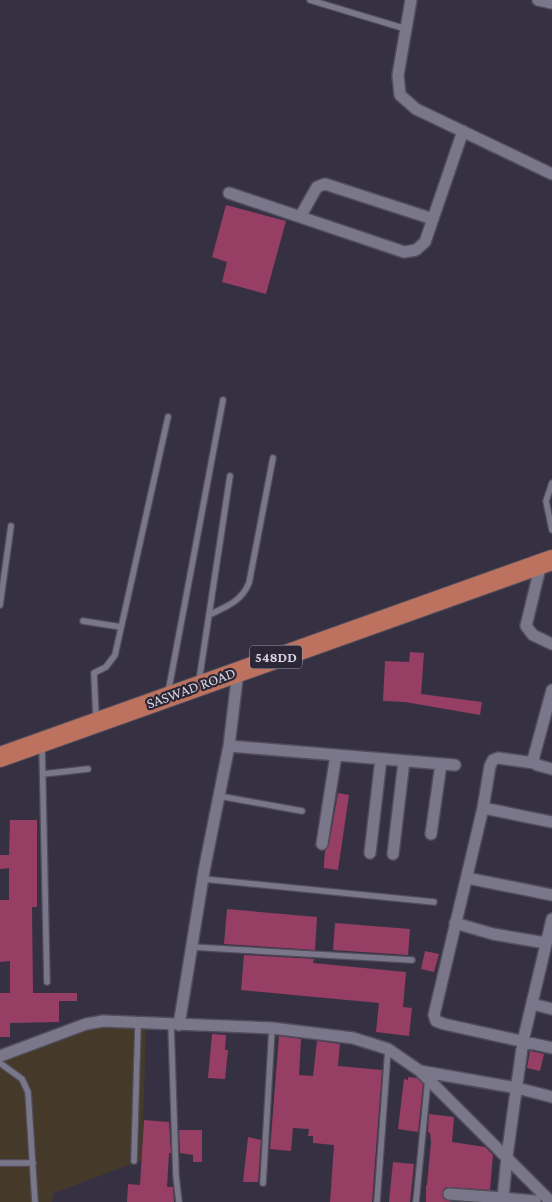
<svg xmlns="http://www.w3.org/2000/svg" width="552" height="1202" viewBox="0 0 552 1202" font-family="'Crimson Pro',serif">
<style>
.industrial{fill:#453a2a}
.building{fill:#973e65}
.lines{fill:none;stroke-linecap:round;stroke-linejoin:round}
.lane-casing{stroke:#514d5b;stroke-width:8}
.street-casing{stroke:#514d5b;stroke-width:14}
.highway-casing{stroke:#514d5b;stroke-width:22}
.lane{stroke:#7b778a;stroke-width:5.5}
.street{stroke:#7b778a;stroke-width:11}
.highway{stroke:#bc725f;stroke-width:20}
.labels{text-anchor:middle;stroke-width:4.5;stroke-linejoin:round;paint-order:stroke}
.shield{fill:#2b2737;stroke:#a3a0ad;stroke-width:1}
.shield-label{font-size:14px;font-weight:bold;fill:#d7d4df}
.street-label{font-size:15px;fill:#d7d4df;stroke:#2b2737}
</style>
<rect width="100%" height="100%" fill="#353142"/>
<path class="industrial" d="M 103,1022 L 146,1027 L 142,1160 L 54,1193 L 52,1202 L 0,1202 L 0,1056 Z"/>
<path class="building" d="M 226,205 L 286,221 L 266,294 L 222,282 L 227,262 L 212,257 Z
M 410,652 L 424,653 L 421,694 L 482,702 L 480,715 L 405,702 L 383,701 L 385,661 L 409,662 Z
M 338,793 L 349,795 L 338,870 L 324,868 L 324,863 L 325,851 L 329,845 Z
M 10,820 L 37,820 L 37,907 L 32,907 L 33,993 L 77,993 L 77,1001 L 59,1001 L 59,1022 L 10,1023 L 10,1037 L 0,1037 L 0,993 L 10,993 L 10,961 L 0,962 L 0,900 L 9,900 L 9,868 L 0,869 L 0,855 L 9,855 Z
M 227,909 L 317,917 L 315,950 L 224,944 Z
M 335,923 L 410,929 L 408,955 L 333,950 Z
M 425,951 L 439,954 L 434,972 L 421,969 Z
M 244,955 L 314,959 L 313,963 L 406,972 L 403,1007 L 412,1008 L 409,1036 L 376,1032 L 379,1003 L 241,990 Z
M 212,1034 L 226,1035 L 225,1050 L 228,1050 L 225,1079 L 208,1078 Z
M 279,1036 L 301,1039 L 299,1075 L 313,1076 L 317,1041 L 340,1044 L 338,1066 L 382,1070 L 372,1202 L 330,1202 L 334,1145 L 313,1143 L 313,1136 L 308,1136 L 309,1129 L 293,1128 L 291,1151 L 270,1149 Z
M 530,1051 L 544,1054 L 540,1071 L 527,1068 Z
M 408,1077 L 417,1078 L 423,1084 L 418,1132 L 398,1129 L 404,1079 L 408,1080 Z
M 429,1114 L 454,1117 L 452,1142 L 485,1147 L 493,1155 L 490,1190 L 446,1187 L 443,1190 L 443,1198 L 448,1201 L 455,1202 L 426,1202 L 426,1185 L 427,1185 L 431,1142 L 430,1133 L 428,1132 Z
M 144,1120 L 169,1122 L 171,1153 L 169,1153 L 167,1187 L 173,1187 L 174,1202 L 127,1202 L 128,1184 L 140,1185 Z
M 179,1130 L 202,1130 L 202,1162 L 193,1162 L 193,1155 L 180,1153 Z
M 248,1137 L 261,1140 L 258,1182 L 243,1182 Z
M 393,1162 L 414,1164 L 410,1202 L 389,1202 Z"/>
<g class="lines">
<defs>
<path id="lane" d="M 310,0 L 406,29
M 552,483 L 546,501 L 552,530
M 0,605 L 11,526
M 209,615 C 227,606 241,602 249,583 L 273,458
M 83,621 L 121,627
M 199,681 L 230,476
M 168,693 L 223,400
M 96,718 L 94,673 L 106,667 L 115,655 L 168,417
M 42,745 L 47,982
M 43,774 L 88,769
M 219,796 L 302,811
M 203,879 L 434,902
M 192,947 L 412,960
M 171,1025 L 176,1176 L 179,1202
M 0,1063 L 22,1079 L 28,1092 L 35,1202
M 134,1161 L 138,1023
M 0,1163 L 33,1163
M 263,1183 L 272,1028
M 377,1202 L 388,1049
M 416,1202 L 428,1079"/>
<path id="street" d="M 411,0 L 398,75 L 400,95 L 416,109 L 552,174
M 538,0 L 552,3
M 229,193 L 404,252 L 416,250 L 425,242 L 463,131
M 300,217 L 317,187 L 325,184 L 433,219
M 541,564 L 526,626 L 533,635 L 552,644
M 552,690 L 533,760 L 537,765 L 552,769
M 229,746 L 455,765
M 534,763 L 498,758 L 493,760 L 490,766 L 483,808 L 434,1015 L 436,1021 L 444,1024 L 552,1048
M 483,808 L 552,822
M 431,834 L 441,764
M 322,844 L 336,755
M 370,853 L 381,759
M 393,854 L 404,761
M 467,878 L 552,895
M 455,923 L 493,934 L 546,943
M 532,1004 L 552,1009
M 179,1025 L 204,871 L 229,746 L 238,671
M 0,1056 L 86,1024 L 103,1021 L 272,1028 L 353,1038 L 388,1049 L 420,1071 L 551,1202
M 420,1071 L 517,1088 L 552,1097
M 449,1194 L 503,1198
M 535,1201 L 503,1198 L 507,1156 L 523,1041 L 552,919"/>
<path id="highway" d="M 0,757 L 552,560"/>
</defs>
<use href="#lane" class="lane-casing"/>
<use href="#street" class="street-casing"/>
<use href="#highway" class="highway-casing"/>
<use href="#lane" class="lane"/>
<use href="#street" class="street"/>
<use href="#highway" class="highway"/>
</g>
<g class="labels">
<rect class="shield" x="250" y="645.5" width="52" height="23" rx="4"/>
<g class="shield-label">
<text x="276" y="662">548DD</text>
</g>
<g class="street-label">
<text transform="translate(191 688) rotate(-20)" y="5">SASWAD ROAD</text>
</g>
</g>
</svg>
